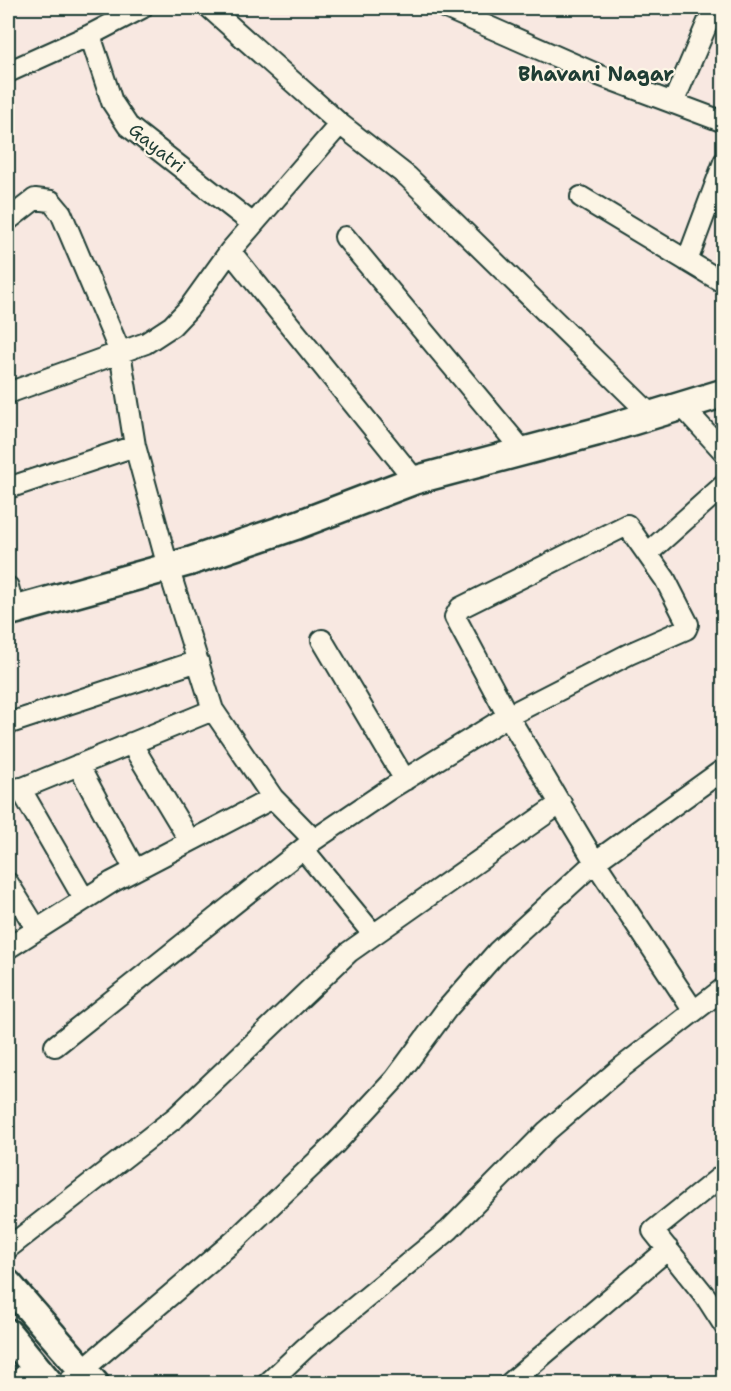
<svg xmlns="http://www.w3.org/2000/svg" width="731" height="1391" viewBox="0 0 731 1391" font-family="'Shantell Sans',sans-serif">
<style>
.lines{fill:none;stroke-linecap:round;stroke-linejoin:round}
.street-casing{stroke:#1f3d34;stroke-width:24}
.secondary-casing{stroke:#1f3d34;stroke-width:32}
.street{stroke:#fcf5e5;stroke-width:20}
.secondary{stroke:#fcf5e5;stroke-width:27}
.labels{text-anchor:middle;stroke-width:4.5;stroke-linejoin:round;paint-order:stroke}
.street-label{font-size:18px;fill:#1f3d34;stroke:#fcf5e5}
.neighbourhood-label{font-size:20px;font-weight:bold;fill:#1f3d34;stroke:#fcf5e5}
</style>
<rect width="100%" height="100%" fill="#f8e8e1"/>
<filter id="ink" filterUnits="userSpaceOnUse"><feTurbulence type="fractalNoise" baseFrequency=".0167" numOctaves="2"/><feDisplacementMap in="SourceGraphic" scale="12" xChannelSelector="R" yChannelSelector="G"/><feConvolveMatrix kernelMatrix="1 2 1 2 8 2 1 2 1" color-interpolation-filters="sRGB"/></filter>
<g filter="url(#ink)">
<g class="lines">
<defs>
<path id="street" d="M 142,8 L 90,35 L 112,102 L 128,126 L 253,224
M 210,8 L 340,124 L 408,177 L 652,416
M 446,8 L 596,74 L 724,122
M 8,72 L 90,35
M 673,103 L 714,8
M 581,197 L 724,283
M 8,220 L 35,199 L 51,201 L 61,213 L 120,352 L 135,446 L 168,567 L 213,710 L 273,798 L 314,840
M 345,237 L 523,451
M 230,251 L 415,480
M 687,261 L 724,162
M 8,393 L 146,343 L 172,326 L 189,308 L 230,251 L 340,124
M 683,407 L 724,452
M 8,488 L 135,446
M 648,553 L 724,485
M 8,587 L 14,609
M 322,640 L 405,780
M 13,722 L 198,661
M 131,743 L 190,841
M 78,765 L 135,870
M 20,788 L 84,899
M 8,794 L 213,710
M 303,849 L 373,934
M 8,883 L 36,928
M 8,948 L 112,882 L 273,798
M 55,1046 L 314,840 L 388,790 L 508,716 L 629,654 L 686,629 L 688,624 L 665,579 L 627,525 L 460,608 L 455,617 L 508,716 L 595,862 L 693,1010
M 724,1174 L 653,1231 L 706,1297 L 724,1325
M 8,1248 L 176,1117 L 349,952 L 561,803
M 14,1384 L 36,1366
M 66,1384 L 235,1240 L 335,1144 L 395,1079 L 446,1010 L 498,951 L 595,862 L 724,769
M 267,1384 L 305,1348 L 449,1230 L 547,1131 L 617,1071 L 724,988
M 509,1384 L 668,1249"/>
<path id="secondary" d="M 8,612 L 191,561 L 297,525 L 415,480 L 596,432 L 724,393
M 8,1284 L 95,1384
M 8,1333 L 50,1384"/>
</defs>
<use href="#street" class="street-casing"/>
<use href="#secondary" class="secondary-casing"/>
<use href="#street" class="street"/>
<use href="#secondary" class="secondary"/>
</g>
</g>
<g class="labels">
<g class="street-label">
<text transform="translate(157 148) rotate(39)" y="6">Gayatri</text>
</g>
<g class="neighbourhood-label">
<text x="596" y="81">Bhavani Nagar</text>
</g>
</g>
<rect width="731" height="1391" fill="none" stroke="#fcf5e5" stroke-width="30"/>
<rect x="15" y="15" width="701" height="1361" fill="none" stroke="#1f3d34" stroke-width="2" filter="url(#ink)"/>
</svg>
